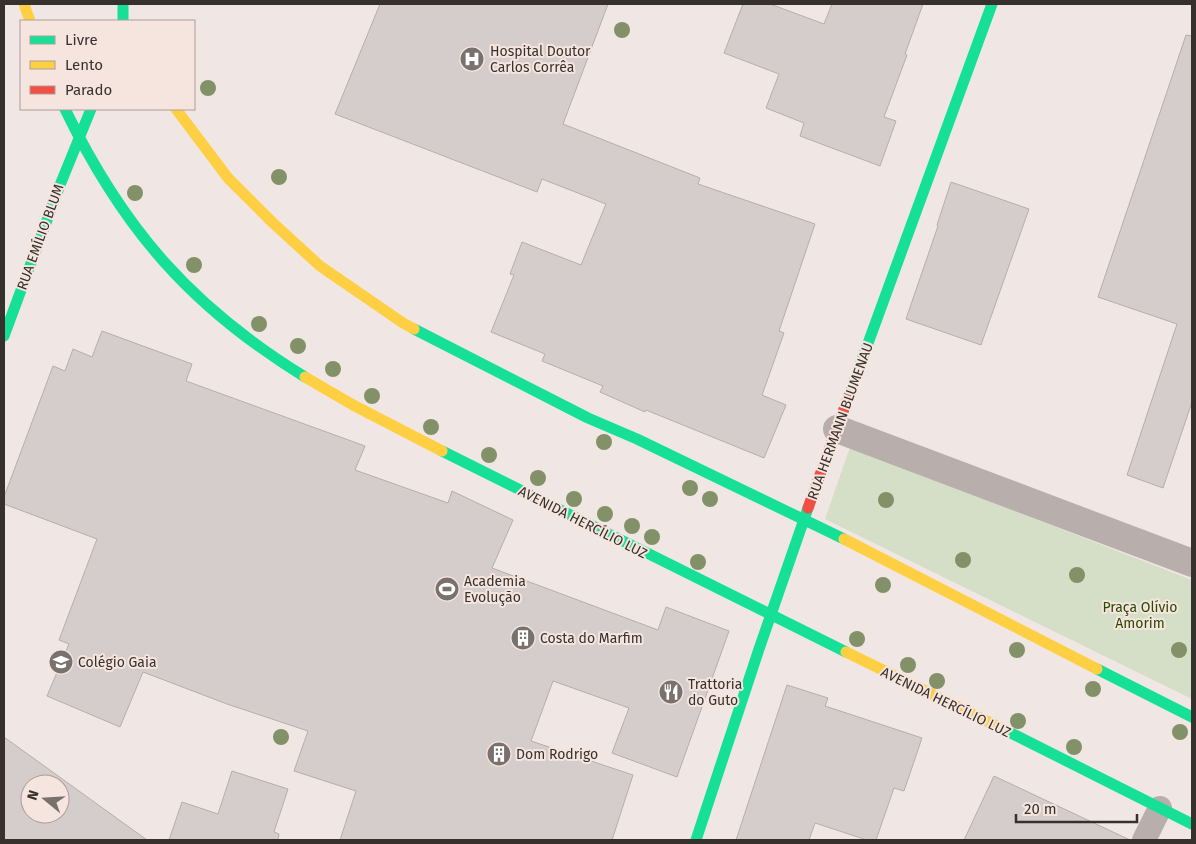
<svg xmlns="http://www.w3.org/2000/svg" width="1196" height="844" viewBox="0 0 1196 844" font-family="'Fira Sans',sans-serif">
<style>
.green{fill:#d5dec7}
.building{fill:#d5cdcb;stroke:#b5aeab;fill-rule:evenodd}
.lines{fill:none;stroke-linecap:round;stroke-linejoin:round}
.lane{stroke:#b8aeab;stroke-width:24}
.street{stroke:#b8aeab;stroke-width:28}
.fast{stroke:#16e098;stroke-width:11}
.slow{stroke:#ffcf43;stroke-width:11}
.jam{stroke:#f24e42;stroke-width:11}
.tree{fill:#829167}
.labels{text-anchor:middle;stroke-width:4;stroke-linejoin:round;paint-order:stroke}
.poi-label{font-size:14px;fill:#37312e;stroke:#f6e5de;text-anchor:start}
.street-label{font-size:14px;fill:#37312e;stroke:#f6e5de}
.park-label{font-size:14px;fill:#284b00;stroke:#f6e5de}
</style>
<rect width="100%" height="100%" fill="#f0e7e4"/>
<path class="green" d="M 850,447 L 1192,580 L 1192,699 L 825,519 Z"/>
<path class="building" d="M 380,4 L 608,4 L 563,124 L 700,178 L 698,184 L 815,224 L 779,331 L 784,333 L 762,395 L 786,405 L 764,458 L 646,410 L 645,412 L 600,392 L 603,386 L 542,361 L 545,354 L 491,332 L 514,275 L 510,274 L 522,242 L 581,265 L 606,204 L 542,179 L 537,192 L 335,114 Z
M 743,4 L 770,4 L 824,24 L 832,4 L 923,4 L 905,54 L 907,55 L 884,117 L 896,121 L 880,166 L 800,136 L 804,123 L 766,108 L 779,74 L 724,53 Z
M 1186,35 L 1192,36 L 1192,402 L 1163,488 L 1127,475 L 1177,324 L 1098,297 Z
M 951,182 L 1029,209 L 981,345 L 906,319 L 938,226 L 937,225 Z
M 102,331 L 192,364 L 186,381 L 365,446 L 355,470 L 448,503 L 452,491 L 513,520 L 492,568 L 658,630 L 666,607 L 729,631 L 677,777 L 612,753 L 629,708 L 553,681 L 531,741 L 633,775 L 612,840 L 340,840 L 356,791 L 294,771 L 308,731 L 227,704 L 143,672 L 120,727 L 47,696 L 69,644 L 59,640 L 97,539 L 4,504 L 4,497 L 53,366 L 65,371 L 73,349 L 92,357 Z
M 787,685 L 828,698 L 825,706 L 922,738 L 904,791 L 894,788 L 876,840 L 867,840 L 815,823 L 809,840 L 736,840 Z
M 4,737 L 147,840 L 4,840 ZM 30,784 L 60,784 L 60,814 L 30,814 Z
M 232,771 L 288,789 L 274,832 L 279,834 L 278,840 L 169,840 L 182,802 L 218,814 Z
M 994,776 L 1130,840 L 964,840 Z"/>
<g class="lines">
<path class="lane" d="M 1144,840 L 1160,808"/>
<path class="street" d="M 837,429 L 1192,563"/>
<path class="fast" d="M 123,4 L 123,21
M 65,109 C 123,229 191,307 305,377
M 414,329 L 588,418 L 637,439 L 844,539
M 4,336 L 60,185 L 91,109
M 848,398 L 992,4
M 442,451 L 846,652
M 1097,669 L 1192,717
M 1005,730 L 1192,824
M 696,840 L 759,649 L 808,508"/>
<path class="slow" d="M 24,4 L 30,21
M 176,109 L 228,178 L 272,222 L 320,266 L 403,323 L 414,329
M 305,377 L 353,405 L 442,451
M 844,539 L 1097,669
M 846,652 L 1005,730"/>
<path class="jam" d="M 808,508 L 848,398"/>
</g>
<g class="tree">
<circle cx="622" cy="30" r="8"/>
<circle cx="208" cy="88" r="8"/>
<circle cx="279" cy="177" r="8"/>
<circle cx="135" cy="193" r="8"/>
<circle cx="194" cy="265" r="8"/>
<circle cx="259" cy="324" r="8"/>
<circle cx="298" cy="346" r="8"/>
<circle cx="333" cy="369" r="8"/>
<circle cx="372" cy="396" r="8"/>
<circle cx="431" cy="427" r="8"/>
<circle cx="604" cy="442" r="8"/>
<circle cx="489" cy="455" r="8"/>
<circle cx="538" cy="478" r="8"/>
<circle cx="690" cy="488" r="8"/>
<circle cx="574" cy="499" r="8"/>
<circle cx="710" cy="499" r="8"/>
<circle cx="886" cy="500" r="8"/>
<circle cx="605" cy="514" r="8"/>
<circle cx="632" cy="526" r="8"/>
<circle cx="652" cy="537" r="8"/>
<circle cx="963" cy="560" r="8"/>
<circle cx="698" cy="562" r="8"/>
<circle cx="1077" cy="575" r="8"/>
<circle cx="883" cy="585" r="8"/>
<circle cx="857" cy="639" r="8"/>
<circle cx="1017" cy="650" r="8"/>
<circle cx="1179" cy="650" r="8"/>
<circle cx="908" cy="665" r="8"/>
<circle cx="937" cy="681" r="8"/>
<circle cx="1093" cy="689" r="8"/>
<circle cx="1018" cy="721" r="8"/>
<circle cx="1180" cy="732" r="8"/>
<circle cx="281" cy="737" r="8"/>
<circle cx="1074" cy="747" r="8"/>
</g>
<defs>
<symbol id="hospital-disc" viewBox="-11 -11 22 22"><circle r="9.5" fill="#78716e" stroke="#f6e5de"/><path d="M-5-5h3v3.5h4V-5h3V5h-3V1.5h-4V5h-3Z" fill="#fff"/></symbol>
<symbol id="stadium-disc" viewBox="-11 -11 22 22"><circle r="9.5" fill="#78716e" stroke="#f6e5de"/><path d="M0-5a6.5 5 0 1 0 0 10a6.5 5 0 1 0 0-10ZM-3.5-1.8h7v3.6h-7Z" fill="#fff"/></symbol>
<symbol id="building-disc" viewBox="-11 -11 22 22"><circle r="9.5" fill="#78716e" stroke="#f6e5de"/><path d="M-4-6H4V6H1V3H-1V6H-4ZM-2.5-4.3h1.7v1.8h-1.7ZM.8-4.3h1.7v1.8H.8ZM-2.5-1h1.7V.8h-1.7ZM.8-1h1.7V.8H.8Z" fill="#fff"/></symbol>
<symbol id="school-disc" viewBox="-11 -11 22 22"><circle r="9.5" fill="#78716e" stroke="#f6e5de"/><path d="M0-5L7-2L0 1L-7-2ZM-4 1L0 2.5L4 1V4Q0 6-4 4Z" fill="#fff"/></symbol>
<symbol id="restaurant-disc" viewBox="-11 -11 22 22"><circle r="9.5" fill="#78716e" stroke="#f6e5de"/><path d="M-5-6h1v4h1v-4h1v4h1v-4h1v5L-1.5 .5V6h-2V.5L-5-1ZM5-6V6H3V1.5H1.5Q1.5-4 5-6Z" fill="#fff"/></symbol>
</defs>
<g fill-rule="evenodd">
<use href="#hospital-disc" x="458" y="45" width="28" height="28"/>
<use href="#stadium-disc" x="433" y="575" width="28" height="28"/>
<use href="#building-disc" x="509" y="624" width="28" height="28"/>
<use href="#school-disc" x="47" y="648" width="28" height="28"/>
<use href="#restaurant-disc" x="657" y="678" width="28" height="28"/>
<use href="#building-disc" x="485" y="740" width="28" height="28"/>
</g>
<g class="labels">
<g class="poi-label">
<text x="490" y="56">Hospital Doutor<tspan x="490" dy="16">Carlos Corrêa</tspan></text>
<text x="464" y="586">Academia<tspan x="464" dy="16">Evolução</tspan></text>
<text x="540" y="643">Costa do Marfim</text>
<text x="78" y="667">Colégio Gaia</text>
<text x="688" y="689">Trattoria<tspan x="688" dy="16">do Guto</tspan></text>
<text x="516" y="759">Dom Rodrigo</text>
</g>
<g class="street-label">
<text transform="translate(40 237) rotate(-70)" y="5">RUA EMÍLIO BLUM</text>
<text transform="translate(840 421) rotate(-70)" y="5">RUA HERMANN BLUMENAU</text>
<text transform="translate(583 522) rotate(27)" y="5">AVENIDA HERCÍLIO LUZ</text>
<text transform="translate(946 702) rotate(26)" y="5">AVENIDA HERCÍLIO LUZ</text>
</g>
<g class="park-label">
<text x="1140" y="612">Praça Olívio<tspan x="1140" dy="16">Amorim</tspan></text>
</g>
</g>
<rect width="1196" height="844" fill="none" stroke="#37312e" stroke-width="10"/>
<rect x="20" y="20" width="175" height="90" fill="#f6e5de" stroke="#aa9d98"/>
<rect x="30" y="36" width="25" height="8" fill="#16e098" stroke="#aa9d98"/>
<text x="65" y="45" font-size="15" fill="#37312e">Livre</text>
<rect x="30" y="61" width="25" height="8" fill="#ffcf43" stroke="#aa9d98"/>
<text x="65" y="70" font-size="15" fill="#37312e">Lento</text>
<rect x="30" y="86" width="25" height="8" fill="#f24e42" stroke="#aa9d98"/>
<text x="65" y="95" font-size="15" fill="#37312e">Parado</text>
<g transform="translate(45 799) rotate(288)"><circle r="24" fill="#f6e5de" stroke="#aa9d98"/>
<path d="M0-4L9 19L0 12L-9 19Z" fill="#78716e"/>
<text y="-8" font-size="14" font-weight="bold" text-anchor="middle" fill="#37312e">N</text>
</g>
<path d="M1016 814v8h121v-8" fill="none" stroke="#37312e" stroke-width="2.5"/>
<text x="1024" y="814" font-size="15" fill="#37312e" stroke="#f6e5de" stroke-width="4" paint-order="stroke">20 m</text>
</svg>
